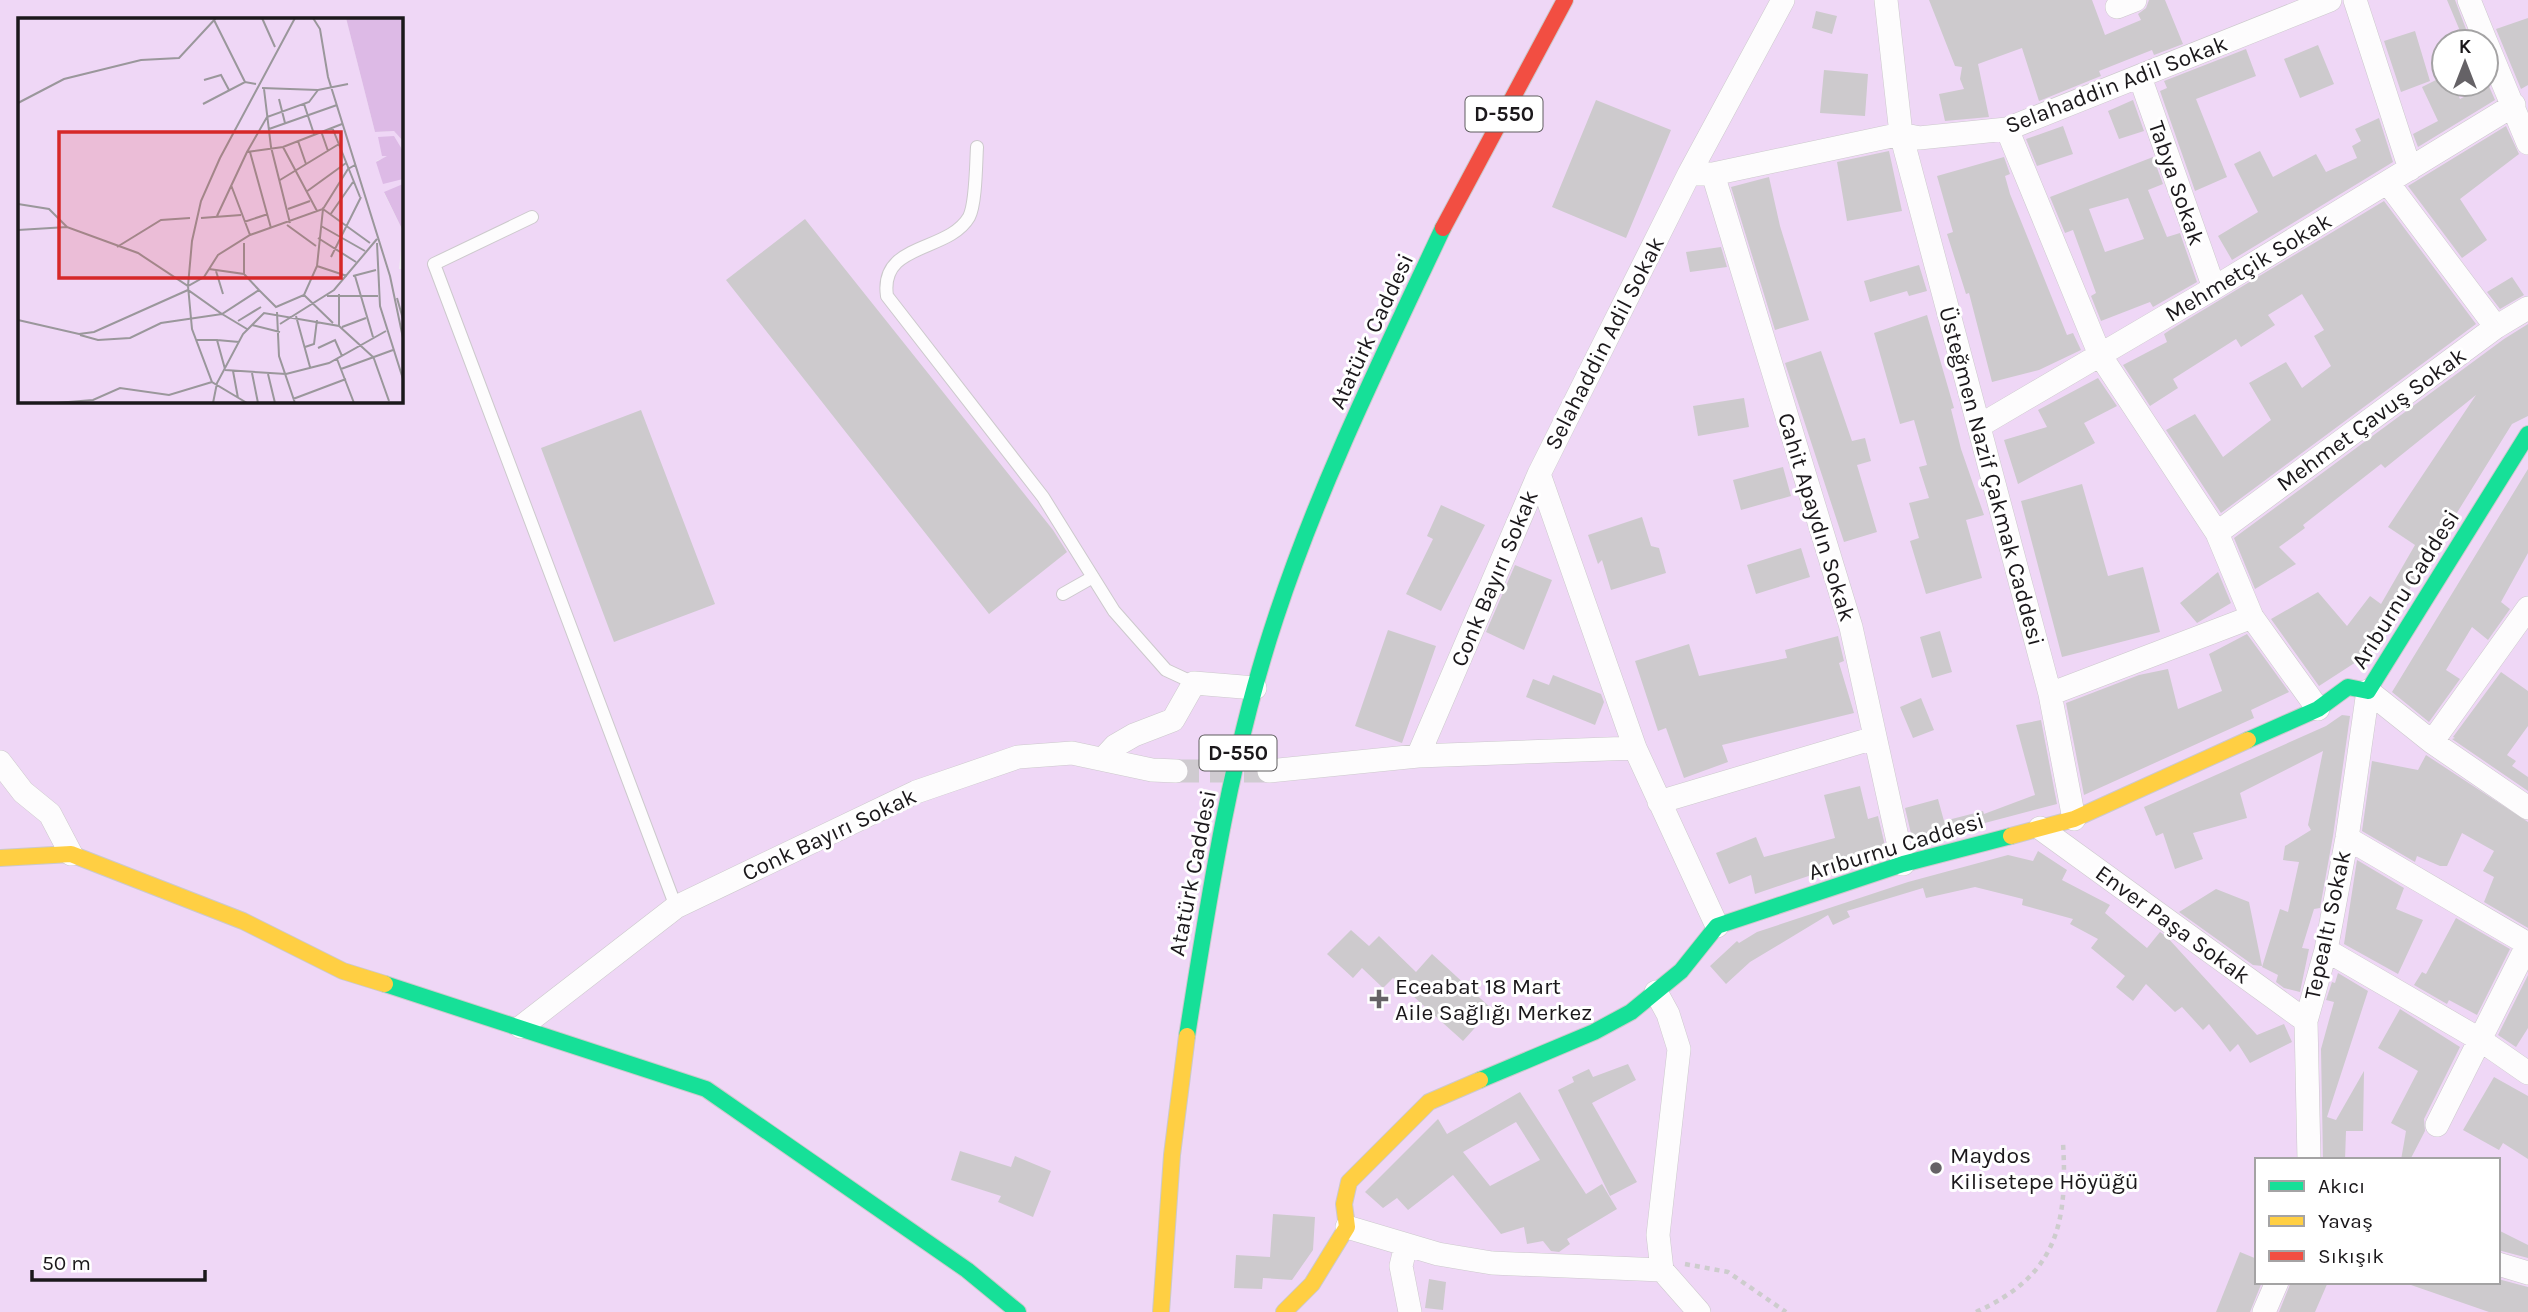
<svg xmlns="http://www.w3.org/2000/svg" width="2528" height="1312" viewBox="0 0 2528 1312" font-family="Karla,sans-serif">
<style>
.green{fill:#efd7f6;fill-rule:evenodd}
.building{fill:#cdcacd;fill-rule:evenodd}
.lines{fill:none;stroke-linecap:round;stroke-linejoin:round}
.street-tunnel{stroke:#cfcbd0;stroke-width:23;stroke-dasharray:23 11;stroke-linecap:butt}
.lane-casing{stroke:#ccc9cc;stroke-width:14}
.street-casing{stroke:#ccc9cc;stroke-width:24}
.fast-casing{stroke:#ccc9cc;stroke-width:18}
.slow-casing{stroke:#ccc9cc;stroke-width:18}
.jam-casing{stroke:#ccc9cc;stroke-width:18}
.path{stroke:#cdcccd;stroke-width:4.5;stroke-dasharray:5 5;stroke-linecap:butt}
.lane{stroke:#fdfcfd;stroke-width:12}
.street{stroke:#fdfcfd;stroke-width:23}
.fast{stroke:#16e098;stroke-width:16}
.slow{stroke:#ffcf43;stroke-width:16}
.jam{stroke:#f24e42;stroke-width:16}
.poi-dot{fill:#656266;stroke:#fff;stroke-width:2.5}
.labels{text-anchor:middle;stroke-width:6;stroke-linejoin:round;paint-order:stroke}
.shield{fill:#fff;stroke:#5f5d5f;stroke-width:2}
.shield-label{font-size:21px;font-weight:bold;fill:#1b181b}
.street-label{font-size:23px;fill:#1b181b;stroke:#fff}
.poi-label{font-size:23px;fill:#1b181b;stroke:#fff;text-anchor:start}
.inset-road{fill:none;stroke:#9a979b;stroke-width:2}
.view{fill:#d62828;fill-opacity:0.15;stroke:#d62828;stroke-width:3.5}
.inset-edge{fill:none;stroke:#1b181b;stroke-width:3.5}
</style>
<rect width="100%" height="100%" fill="#efebf0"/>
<path class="green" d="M 0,0 L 2528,0 L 2528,1312 L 0,1312 ZM 19,19 L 401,19 L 401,401 L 19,401 ZM 2444,42 L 2486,42 L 2486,84 L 2444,84 ZM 2257,1160 L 2498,1160 L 2498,1282 L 2257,1282 Z"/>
<path class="building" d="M 1929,0 L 2092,0 L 2105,35 L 2141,20 L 2138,14 L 2146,8 L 2149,0 L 2165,0 L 2183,44 L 2154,55 L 2152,50 L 2099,71 L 2101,76 L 2039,101 L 2022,48 L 1978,64 L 1989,117 L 1945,121 L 1939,94 L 1964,89 L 1960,79 L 1962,67 L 1955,66 Z
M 2447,0 L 2455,0 L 2466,29 L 2460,31 Z
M 1816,11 L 1837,16 L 1832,34 L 1812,28 Z
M 2528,18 L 2528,85 L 2521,89 L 2496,29 Z
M 2415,31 L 2430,81 L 2401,92 L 2384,41 Z
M 2318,45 L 2334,84 L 2300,98 L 2284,59 Z
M 2246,49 L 2256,76 L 2196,99 L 2227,177 L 2195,191 L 2160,91 L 2167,88 L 2164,81 Z
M 1824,70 L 1868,74 L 1865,116 L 1820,113 Z
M 2444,76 L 2444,84 L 2453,84 L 2460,99 L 2488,84 L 2495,100 L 2418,147 L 2413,134 L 2438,121 L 2422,87 Z
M 1596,100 L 1671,130 L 1626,238 L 1552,207 Z
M 2133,100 L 2144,131 L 2119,139 L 2108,111 Z
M 2379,118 L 2393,162 L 2232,260 L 2218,236 L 2258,212 L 2234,164 L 2260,151 L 2273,177 L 2316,154 L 2326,172 L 2357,158 L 2352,146 L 2361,141 L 2355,129 Z
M 2063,126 L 2073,154 L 2037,166 L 2026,139 Z
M 2506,126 L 2519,154 L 2460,199 L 2487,240 L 2462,258 L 2408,186 Z
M 1889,151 L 1902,211 L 1847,221 L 1837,162 Z
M 2004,157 L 2010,174 L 2005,176 L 2010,194 L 2067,335 L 2073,333 L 2081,350 L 2039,370 L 1992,382 L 1969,293 L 1966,294 L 1947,234 L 1953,232 L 1937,176 Z
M 2153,157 L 2163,184 L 2148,190 L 2167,237 L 2180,233 L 2197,282 L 2153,307 L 2150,302 L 2101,321 L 2091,296 L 2096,293 L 2073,230 L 2065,233 L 2050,197 ZM 2128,198 L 2144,239 L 2105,252 L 2089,209 Z
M 1769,177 L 1780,226 L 1809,320 L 1775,330 L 1731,187 Z
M 2384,201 L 2476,324 L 2221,513 L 2166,430 L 2195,414 L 2223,457 L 2271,420 L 2249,383 L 2286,362 L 2302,388 L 2331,366 L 2314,336 L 2324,330 L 2302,294 L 2268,315 L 2275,325 L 2241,347 L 2236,339 L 2173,379 L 2178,388 L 2150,406 L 2123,365 L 2167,342 L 2164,334 L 2170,330 Z
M 805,219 L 1053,530 L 1067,552 L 989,614 L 726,280 Z
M 1721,247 L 1727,267 L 1690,272 L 1686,252 Z
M 1919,265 L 1927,291 L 1909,296 L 1907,291 L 1870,302 L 1864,281 Z
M 2512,277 L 2524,295 L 2500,309 L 2487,292 Z
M 1927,315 L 1954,408 L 1951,409 L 1961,449 L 1984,515 L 1966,520 L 1982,578 L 1926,594 L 1910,541 L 1919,538 L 1909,503 L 1929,498 L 1919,467 L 1927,465 L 1914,420 L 1900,424 L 1874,333 Z
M 2528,324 L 2528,416 L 2512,424 L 2370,653 L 2319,686 L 2271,619 L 2318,592 L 2347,626 L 2370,596 L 2381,604 L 2415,545 L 2388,527 L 2476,395 L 2385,468 L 2381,464 L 2303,525 L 2305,528 L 2279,547 L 2296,564 L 2255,589 L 2234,538 L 2504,339 Z
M 1821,351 L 1852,441 L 1865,438 L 1871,461 L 1857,465 L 1877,532 L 1844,542 L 1785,363 Z
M 2098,378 L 2117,406 L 2084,423 L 2095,443 L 2018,484 L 2004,440 L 2047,427 L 2038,410 Z
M 1744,398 L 1749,427 L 1698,436 L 1693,406 Z
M 641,410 L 715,604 L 614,642 L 541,448 Z
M 1783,467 L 1791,496 L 1741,510 L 1733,480 Z
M 2528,469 L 2528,553 L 2501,602 L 2510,609 L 2488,640 L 2472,627 L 2446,670 L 2460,679 L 2429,722 L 2392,692 Z
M 2082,484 L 2108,576 L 2143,567 L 2160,632 L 2062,657 L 2021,501 Z
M 1441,505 L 1485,525 L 1441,611 L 1406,594 L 1433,539 L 1427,536 Z
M 1642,517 L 1651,546 L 1659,548 L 1666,573 L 1611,590 L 1602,560 L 1598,564 L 1588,535 Z
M 1801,548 L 1810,577 L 1756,594 L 1747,565 Z
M 1515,565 L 1552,580 L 1524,650 L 1486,632 Z
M 2218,572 L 2231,603 L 2197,623 L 2180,603 Z
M 1388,630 L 1436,646 L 1402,743 L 1355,726 Z
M 1940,631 L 1952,672 L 1932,678 L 1920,637 Z
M 2247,634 L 2289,692 L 2251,710 L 2254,718 L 2084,795 L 2066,703 L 2139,675 L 2168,669 L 2178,709 L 2222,691 L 2209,654 Z
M 1838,636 L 1844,661 L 1839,663 L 1854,713 L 1722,745 L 1728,762 L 1684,778 L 1666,728 L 1658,731 L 1635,661 L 1689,644 L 1699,676 L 1787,658 L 1785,650 Z
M 2501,672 L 2528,691 L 2528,726 L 2507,755 L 2516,761 L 2512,766 L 2528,777 L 2528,791 L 2452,739 L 2455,738 L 2453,737 Z
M 1553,675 L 1601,694 L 1604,702 L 1595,725 L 1526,697 L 1533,679 L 1549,685 Z
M 1921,698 L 1934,730 L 1913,738 L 1900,707 Z
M 2342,715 L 2350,716 L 2333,836 L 2320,908 L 2314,909 L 2302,948 L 2309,949 L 2300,992 L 2284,988 L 2276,982 L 2278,975 L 2262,967 L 2280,909 L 2288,912 L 2299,862 L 2283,860 L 2285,846 L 2311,830 L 2308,825 L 2323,751 L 2240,793 L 2247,818 L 2193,833 L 2203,859 L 2175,869 L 2163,833 L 2156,836 L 2144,807 L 2326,726 Z
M 2041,720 L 2057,804 L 1913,842 L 1905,808 L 1938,799 L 1944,821 L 1983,811 L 1984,814 L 2035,795 L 2016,725 Z
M 2426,755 L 2528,822 L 2528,928 L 2484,902 L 2494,877 L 2483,871 L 2494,851 L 2462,833 L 2447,866 L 2440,866 L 2417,856 L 2415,862 L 2362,831 L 2372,761 L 2418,770 Z
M 1860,786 L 1868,819 L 1878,816 L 1886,850 L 1755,894 L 1751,875 L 1729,884 L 1716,853 L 1756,837 L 1764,857 L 1835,838 L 1824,795 Z
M 2038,851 L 2067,870 L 2062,880 L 2110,905 L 2105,913 L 2147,948 L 2160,932 L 2166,936 L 2257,1035 L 2284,1024 L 2292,1042 L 2250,1063 L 2238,1044 L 2230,1052 L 2209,1024 L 2203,1030 L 2182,1007 L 2175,1012 L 2146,984 L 2133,1001 L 2116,987 L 2125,976 L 2091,948 L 2098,939 L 2070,924 L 2073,919 L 2022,905 L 2023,899 L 1975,887 L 1926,898 L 1923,888 L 1847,911 L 1850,917 L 1833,925 L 1828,915 L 1750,962 L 1726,984 L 1710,966 L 1737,941 L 1739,943 L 1757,932 L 1908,882 L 2008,855 L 2033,861 Z
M 2357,860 L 2404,888 L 2396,909 L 2423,920 L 2398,974 L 2344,944 Z
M 2216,889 L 2249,902 L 2262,966 L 2253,965 L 2179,912 Z
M 2456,918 L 2510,949 L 2477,1015 L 2449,1000 L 2447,1004 L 2414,985 L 2422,972 L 2426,974 Z
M 1351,930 L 1369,946 L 1379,936 L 1416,972 L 1432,954 L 1492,1009 L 1463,1041 L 1393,978 L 1383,988 L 1362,968 L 1353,978 L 1327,954 Z
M 2338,973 L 2368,991 L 2327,1117 L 2336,1120 L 2364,1071 L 2363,1131 L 2346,1131 L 2345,1160 L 2323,1160 L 2321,1049 L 2334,1002 L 2326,1000 L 2332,982 L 2335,983 Z
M 2528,975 L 2528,1028 L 2516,1047 L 2498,1035 Z
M 2400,1009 L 2460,1047 L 2424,1119 L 2425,1131 L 2410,1160 L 2401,1160 L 2406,1131 L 2391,1123 L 2418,1071 L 2378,1048 Z
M 1628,1064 L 1636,1080 L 1592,1103 L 1637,1182 L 1610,1196 L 1558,1090 L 1574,1082 L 1572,1077 L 1589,1069 L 1593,1077 Z
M 2494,1077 L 2528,1096 L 2528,1159 L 2503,1143 L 2499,1150 L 2463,1130 Z
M 1520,1092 L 1586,1194 L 1602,1184 L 1617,1209 L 1567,1239 L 1570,1244 L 1559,1252 L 1551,1251 L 1543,1241 L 1527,1244 L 1524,1227 L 1501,1234 L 1453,1175 L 1408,1210 L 1397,1198 L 1383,1208 L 1365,1192 L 1438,1119 L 1447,1134 ZM 1516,1122 L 1540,1160 L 1490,1186 L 1463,1152 Z
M 960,1151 L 1011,1167 L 1015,1156 L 1051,1171 L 1033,1217 L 998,1202 L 1001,1196 L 951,1180 Z
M 1273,1214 L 1315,1217 L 1313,1250 L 1292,1280 L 1263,1278 L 1262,1289 L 1234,1288 L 1236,1255 L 1270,1257 Z
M 2498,1230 L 2528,1245 L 2528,1258 L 2498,1250 Z
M 2240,1252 L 2257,1259 L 2257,1282 L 2262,1282 L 2250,1312 L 2216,1312 Z
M 1429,1279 L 1446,1282 L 1443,1310 L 1425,1308 Z
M 2498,1279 L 2528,1287 L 2528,1312 L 2489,1312 L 2411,1285 L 2412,1282 L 2498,1282 Z
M 2291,1282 L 2328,1282 L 2315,1312 L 2279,1312 Z"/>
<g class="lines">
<path class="street-tunnel" d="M 1176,771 L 1269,771"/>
<defs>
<path id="lane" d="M 977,147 C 976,163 976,204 969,217 C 948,253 879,242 887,296 L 1043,497 L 1114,611 L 1166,670 L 1194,683
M 532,217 L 434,264 L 676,907
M 1063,594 L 1093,577"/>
<path id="street" d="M 1886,0 L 1901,134 L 2050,694 L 2074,819
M 2355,0 L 2410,169
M 2469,0 L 2486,42
M 2117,7 L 2135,0
M 2486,42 L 2528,143
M 2140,77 L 2214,288
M 2007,129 L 2100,355 L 2217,533 L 2252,617 L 2318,709
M 1689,174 L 1783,0
M 1713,174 L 1851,627 L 1903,864
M 2388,183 L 2496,327
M 1979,426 L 2214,288 L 2514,105
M 1539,474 L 1635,748 L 1717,926
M 2217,533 L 2496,327 L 2528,308
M 2368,691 L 2432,742 L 2528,808
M 2050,694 L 2252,617
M 2432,742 L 2528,608
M 1418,756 L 1539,474 L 1689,174 L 1713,174 L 1901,134 L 1919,138 L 2007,129 L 2330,0
M 1103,759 L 1115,746 L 1134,735 L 1173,720 L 1194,683 L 1255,688
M 0,762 L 23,792 L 50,814 L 71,854
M 1269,771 L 1418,756 L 1635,748
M 1659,802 L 1874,738
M 2040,828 L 2306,1021
M 2347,838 L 2528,944
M 2326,950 L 2479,1039 L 2528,1073
M 1656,992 L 1668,1014 L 1679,1049 L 1658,1235 L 1662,1270
M 521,1027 L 676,907 L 916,792 L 1018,757 L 1072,753 L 1152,770 L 1176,771
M 2437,1125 L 2528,944
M 2309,1160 L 2306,1021 L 2326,950 L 2347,838 L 2368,691
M 1347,1227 L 1438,1254 L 1492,1263 L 1662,1270 L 1699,1312
M 1406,1245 L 1401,1266 L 1410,1312
M 2498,1264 L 2528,1273
M 2264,1312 L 2277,1282"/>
<path id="fast" d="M 2248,740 L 2318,709 L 2348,687 L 2368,691 L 2528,434
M 385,984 L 706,1089 L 967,1270 L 1018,1312
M 1187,1036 C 1209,896 1231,752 1276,617 C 1320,483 1383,356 1443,228
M 1480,1080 L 1594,1032 L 1631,1012 L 1681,971 L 1717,926 L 1903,864 L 2011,836"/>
<path id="slow" d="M 2011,836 L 2074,819 L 2248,740
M 0,858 L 71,854 L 243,921 L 343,971 L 385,984
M 1161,1312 L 1172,1155 L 1187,1036
M 1284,1312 L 1312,1284 L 1347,1227 L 1344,1204 L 1349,1182 L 1429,1102 L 1480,1080"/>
<path id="jam" d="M 1443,228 L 1565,0"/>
</defs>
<use href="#lane" class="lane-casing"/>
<use href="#street" class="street-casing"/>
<use href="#fast" class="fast-casing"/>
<use href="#slow" class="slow-casing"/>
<use href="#jam" class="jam-casing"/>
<path class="path" d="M 1685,1264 L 1728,1272 L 1786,1312
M 1976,1312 C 2056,1276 2068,1225 2063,1143"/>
<use href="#lane" class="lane"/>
<use href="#street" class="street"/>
<use href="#fast" class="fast"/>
<use href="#slow" class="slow"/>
<use href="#jam" class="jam"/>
</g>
<g class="poi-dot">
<path d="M1375.5 988.5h7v7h7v7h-7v7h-7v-7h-7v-7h7z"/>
<circle cx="1936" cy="1168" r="7"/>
</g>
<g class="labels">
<g class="shield">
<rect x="1465.5" y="96.5" width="77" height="35" rx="5"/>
<rect x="1199.5" y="735.5" width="77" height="35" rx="5"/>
</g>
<g class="shield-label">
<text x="1504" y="121">D-550</text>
<text x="1238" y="760">D-550</text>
</g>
<g class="street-label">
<text transform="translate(2116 84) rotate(-21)" y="8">Selahaddin Adil Sokak</text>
<text transform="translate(2177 183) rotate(71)" y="8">Tabya Sokak</text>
<text transform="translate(2248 267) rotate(-31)" y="8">Mehmetçik Sokak</text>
<text transform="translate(1371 331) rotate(-65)" y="8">Atatürk Caddesi</text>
<text transform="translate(1604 343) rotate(-63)" y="8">Selahaddin Adil Sokak</text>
<text transform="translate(2371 419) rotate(-36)" y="8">Mehmet Çavuş Sokak</text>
<text transform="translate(1992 476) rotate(75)" y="8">Üsteğmen Nazif Çakmak Caddesi</text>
<text transform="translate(1817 517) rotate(73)" y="8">Cahit Apaydın Sokak</text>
<text transform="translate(1494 578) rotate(-67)" y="8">Conk Bayırı Sokak</text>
<text transform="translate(2405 589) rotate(-58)" y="8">Arıburnu Caddesi</text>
<text transform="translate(829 834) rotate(-25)" y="8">Conk Bayırı Sokak</text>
<text transform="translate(1896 846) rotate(-17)" y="8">Arıburnu Caddesi</text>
<text transform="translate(1192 873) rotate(-79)" y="8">Atatürk Caddesi</text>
<text transform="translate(2173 924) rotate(36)" y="8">Enver Paşa Sokak</text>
<text transform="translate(2327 925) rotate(-78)" y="8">Tepealtı Sokak</text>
</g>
<g class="poi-label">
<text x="1395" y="994">Eceabat 18 Mart<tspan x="1395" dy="26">Aile Sağlığı Merkez</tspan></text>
<text x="1950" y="1163">Maydos<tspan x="1950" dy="26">Kilisetepe Höyüğü</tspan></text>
</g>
</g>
<g transform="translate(18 18)">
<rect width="385" height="385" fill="#efebf0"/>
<path d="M 328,0 L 357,114 L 376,113 L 385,123 L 385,133 L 358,143 L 385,161 L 384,169 L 366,175 L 385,213 L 381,251 L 385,251 L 385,385 L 0,385 L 0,1 Z" fill="#efd7f6"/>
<path d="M 328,0 L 385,0 L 385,123 L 376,113 L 357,114 ZM 376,118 L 385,133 L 385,161 L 365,166 L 358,144 L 369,138 L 364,138 L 360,119 ZM 385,166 L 385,213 L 366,174 Z" fill="#ddbae6"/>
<path class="inset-road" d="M 244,0 L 257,29M 295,0 L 302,11 L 310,59 L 372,258 L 385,320M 196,2 L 227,64M 186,62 L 203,57 L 211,72M 244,70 L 300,72 L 330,66M 246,71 L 253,129 L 272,205M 261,81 L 267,105M 0,85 L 46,61 L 123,42 L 161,40 L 198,0M 185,86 L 227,64 L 238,66M 286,86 L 296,116M 314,109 L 342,179M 251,111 L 319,87M 303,113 L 310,133M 280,123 L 288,146M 265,129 L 299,193M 229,134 L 249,99 L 291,84 L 300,72M 232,134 L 253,210M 202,140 L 183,183 L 174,223 L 170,268 L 174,311 L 194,364 L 229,385M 202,140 L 277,0M 262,162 L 321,126M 213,167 L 232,217M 288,174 L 328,145M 0,186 L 31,191 L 49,209M 270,191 L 292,183M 312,197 L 335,164M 199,198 L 229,134 L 265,129 L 324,106M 183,200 L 223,197M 226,204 L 250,196M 269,207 L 298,228M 303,208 L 347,233M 0,212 L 49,209 L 120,235 L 170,268 L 186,259 L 200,237 L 232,217 L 305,191 L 330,151 L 337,147M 300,220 L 338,244M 226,225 L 226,256M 359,225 L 362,288 L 385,361M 99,229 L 143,202 L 172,200M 313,239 L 343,179M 299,248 L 329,258M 191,251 L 226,256 L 241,272M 198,253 L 205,276M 335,258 L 358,252M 337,258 L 355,319M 321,276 L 321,308M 286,277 L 315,305M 309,278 L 360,278M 379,280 L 385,301M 259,294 L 261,338 L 277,385M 278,298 L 292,349M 0,302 L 61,316 L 76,314 L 170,272 L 204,296 L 241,272 L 258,289 L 286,277 L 299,248 L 305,191 L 352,225M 220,303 L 243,289M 262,306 L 316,272 L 359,221M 234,307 L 262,314M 324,309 L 348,300M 62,317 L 80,322 L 112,320 L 143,305 L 204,296 L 229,311M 178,322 L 199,322 L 207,351M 199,322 L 221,324M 287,329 L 296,326 L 299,302M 300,330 L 317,322 L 324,338M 355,338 L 371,383M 319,341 L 336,385M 323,351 L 375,332M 207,352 L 268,356 L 311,345 L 368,313M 215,353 L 220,380M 234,355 L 240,385M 250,356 L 257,385M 275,381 L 328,361M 38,385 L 75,382 L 102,370 L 151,377 L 194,364M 195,385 L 199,365 L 225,316 L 246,295 L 321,308 L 355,339"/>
<path class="view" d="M 41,114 L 323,114 L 323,260 L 41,260 Z"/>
<rect width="385" height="385" class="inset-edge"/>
</g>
<rect x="2255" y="1158" width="245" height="126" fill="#ffffff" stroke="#a4a3a4" stroke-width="2"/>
<rect x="2269" y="1181" width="35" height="10" fill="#16e098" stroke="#a4a3a4" stroke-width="2"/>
<text x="2318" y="1193" font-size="21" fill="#1b181b">Akıcı</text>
<rect x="2269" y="1216" width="35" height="10" fill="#ffcf43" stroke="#a4a3a4" stroke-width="2"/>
<text x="2318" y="1228" font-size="21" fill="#1b181b">Yavaş</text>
<rect x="2269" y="1251" width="35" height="10" fill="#f24e42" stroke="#a4a3a4" stroke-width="2"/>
<text x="2318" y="1263" font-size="21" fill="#1b181b">Sıkışık</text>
<g transform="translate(2465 63)"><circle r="33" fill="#ffffff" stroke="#a4a3a4" stroke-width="2"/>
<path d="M0-5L12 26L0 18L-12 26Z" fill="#656266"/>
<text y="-10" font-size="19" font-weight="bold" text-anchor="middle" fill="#1b181b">K</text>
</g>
<path d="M32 1270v10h173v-10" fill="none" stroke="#1b181b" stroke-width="3.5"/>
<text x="42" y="1270" font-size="21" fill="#1b181b" stroke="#ffffff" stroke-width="5" paint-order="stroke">50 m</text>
</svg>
